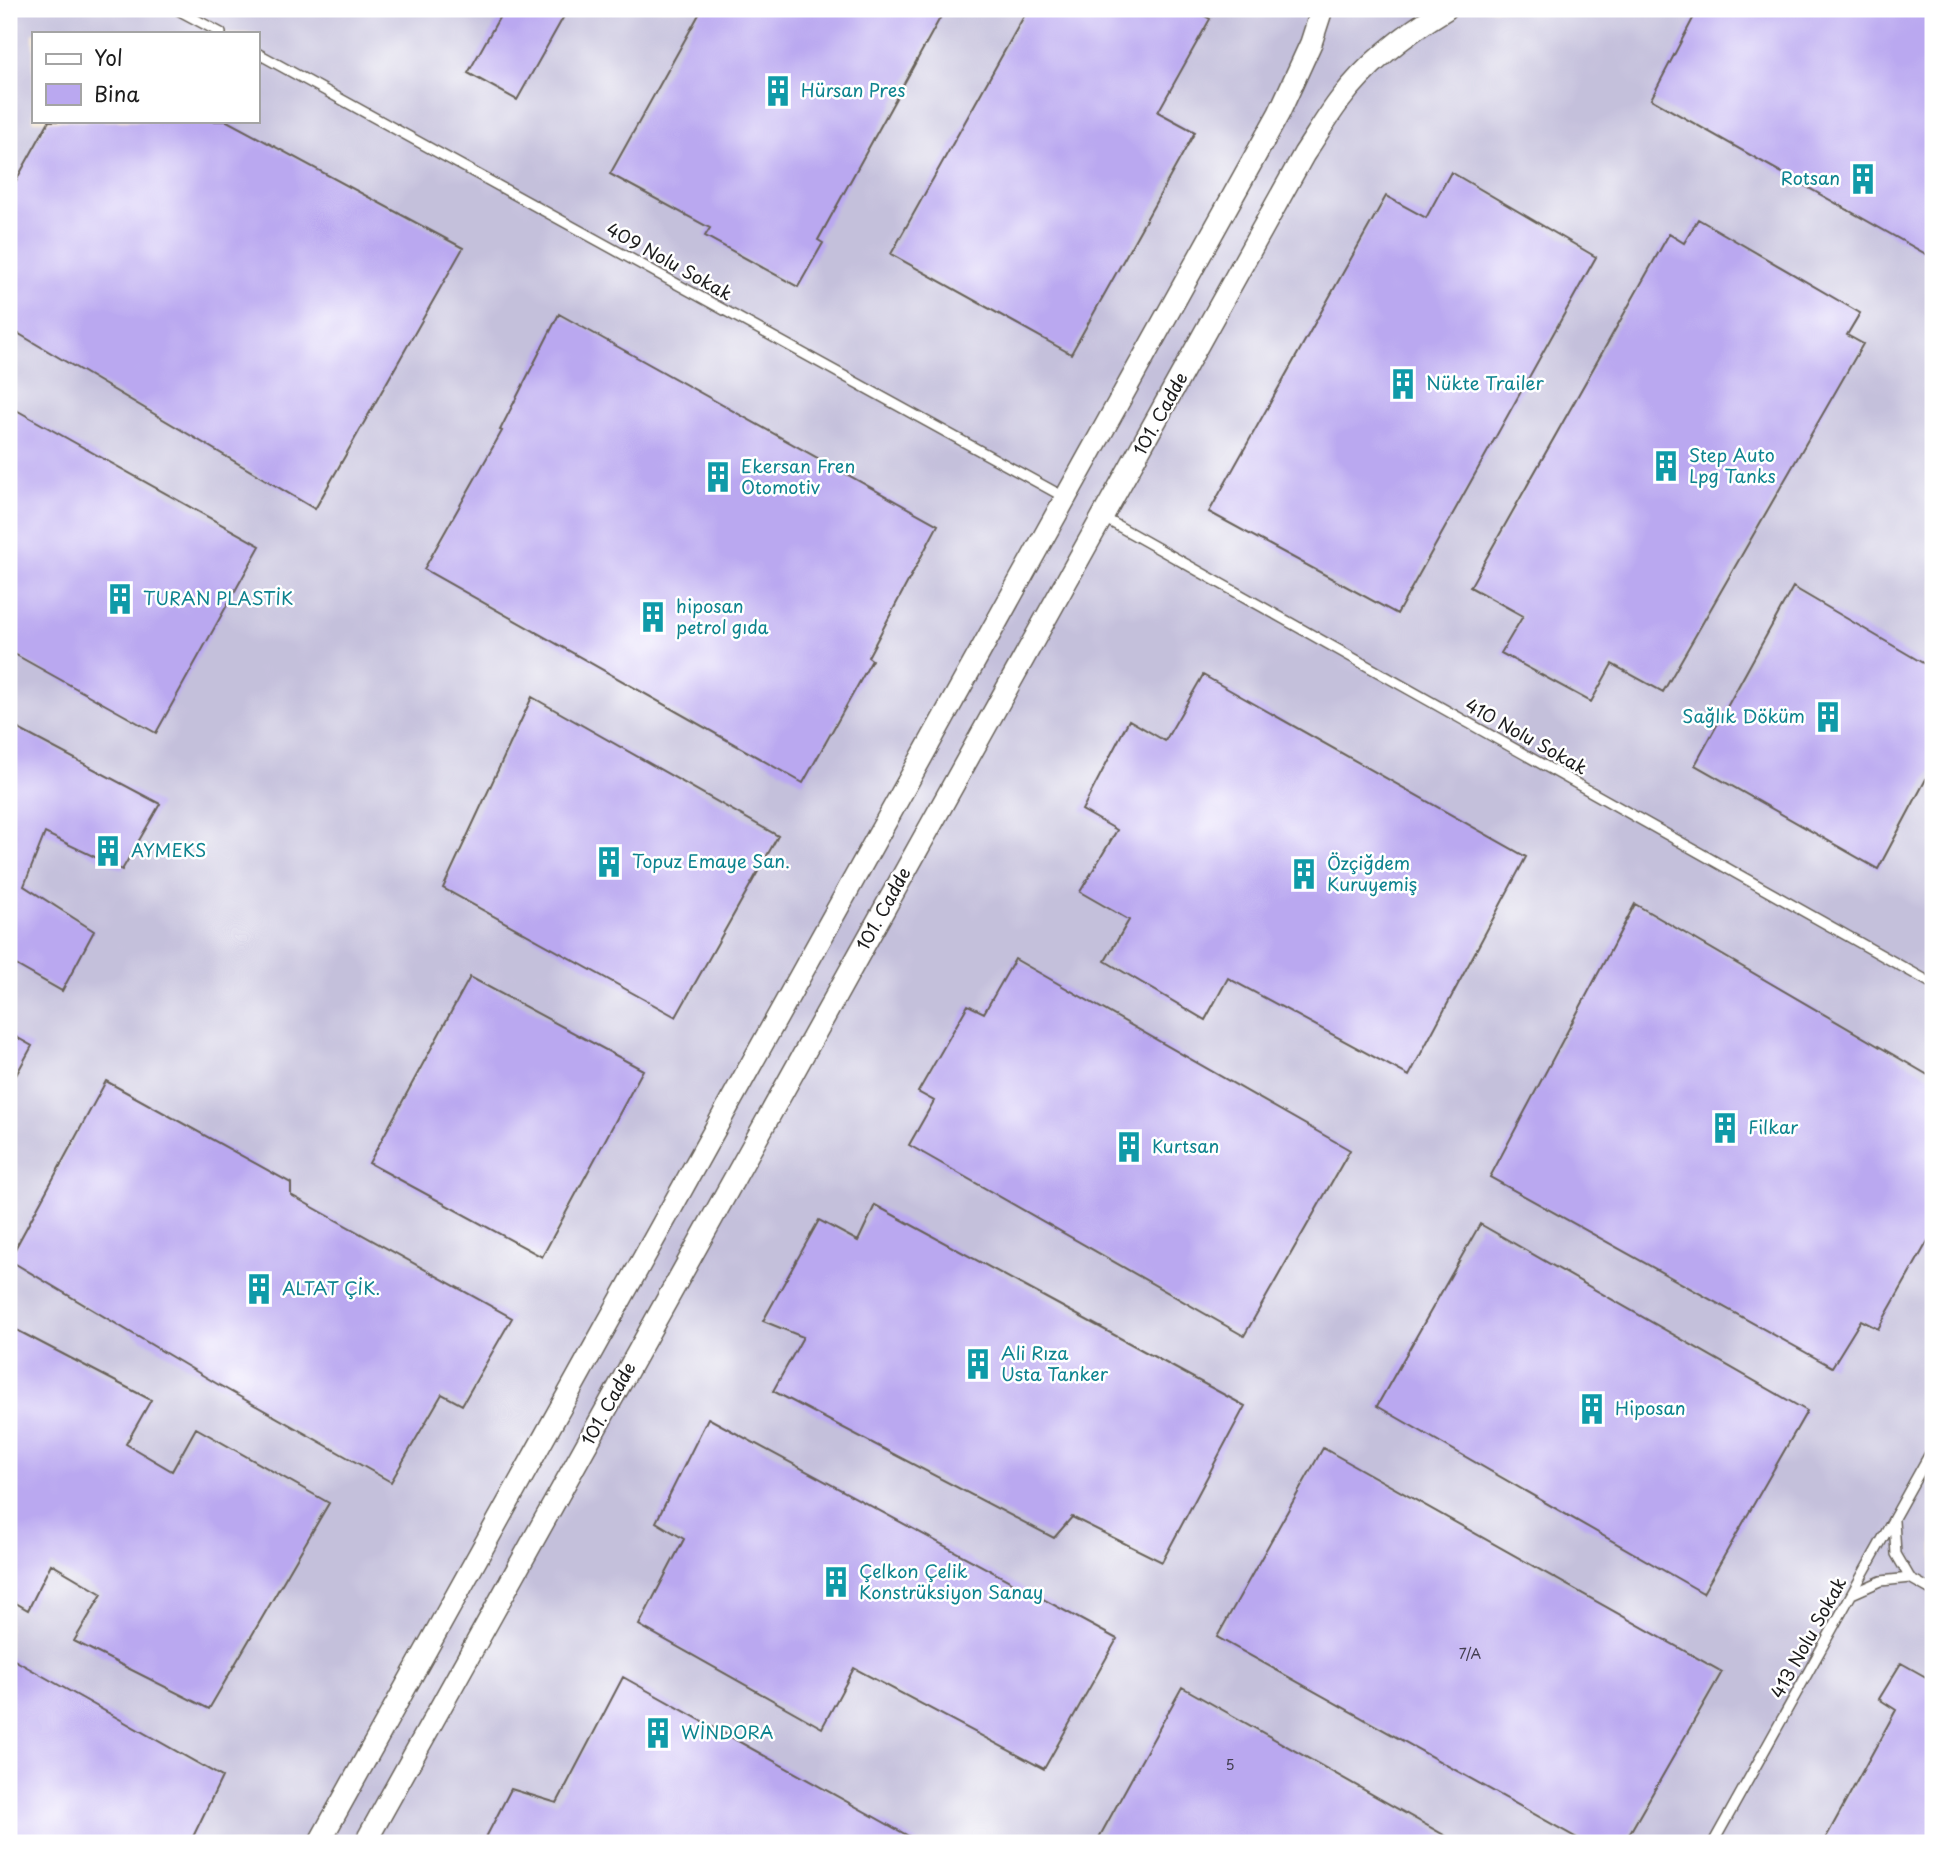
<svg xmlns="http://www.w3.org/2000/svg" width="1942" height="1852" viewBox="0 0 1942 1852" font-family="'Playpen Sans',sans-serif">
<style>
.industrial{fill:#c4c0db;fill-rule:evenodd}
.building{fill:#baa8f0}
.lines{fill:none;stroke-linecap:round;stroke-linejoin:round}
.service-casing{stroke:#676158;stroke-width:12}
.tertiary-casing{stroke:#676158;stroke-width:24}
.service{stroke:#fff;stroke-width:9}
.tertiary{stroke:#fff;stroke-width:21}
.labels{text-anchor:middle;stroke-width:5;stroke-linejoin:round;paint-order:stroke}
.number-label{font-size:14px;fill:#443f51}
.culture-label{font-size:18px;fill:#0d838f;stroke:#fff;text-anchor:start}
.street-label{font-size:18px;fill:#1c1c1c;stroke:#fff}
</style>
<rect width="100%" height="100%" fill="#fff"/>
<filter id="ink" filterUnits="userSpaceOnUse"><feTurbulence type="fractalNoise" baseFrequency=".0143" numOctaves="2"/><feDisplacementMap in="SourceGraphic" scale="14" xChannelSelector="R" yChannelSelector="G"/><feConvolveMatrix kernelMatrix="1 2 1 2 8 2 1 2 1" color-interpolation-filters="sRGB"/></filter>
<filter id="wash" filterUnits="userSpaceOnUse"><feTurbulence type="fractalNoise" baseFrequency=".00686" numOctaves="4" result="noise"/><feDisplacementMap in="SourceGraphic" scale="28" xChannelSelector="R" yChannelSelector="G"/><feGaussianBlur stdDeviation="1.57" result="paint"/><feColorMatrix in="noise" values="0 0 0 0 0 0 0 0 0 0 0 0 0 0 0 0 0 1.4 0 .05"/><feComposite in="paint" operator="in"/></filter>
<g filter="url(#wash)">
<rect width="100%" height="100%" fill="#f2e2c8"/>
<path class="industrial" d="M 9,9 L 1933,9 L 1933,1843 L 9,1843 ZM 33,33 L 257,33 L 257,121 L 33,121 Z"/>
<g id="blocks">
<path class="building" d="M 504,9 L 568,9 L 517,100 L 468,73 Z
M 702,9 L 945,9 L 818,240 L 823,243 L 798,287 L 705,236 L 710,228 L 610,174 Z
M 1028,9 L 1192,9 L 1210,19 L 1158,112 L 1195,132 L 1071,354 L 891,254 Z
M 1698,9 L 1933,9 L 1933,258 L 1651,99 Z
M 49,121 L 227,121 L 463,248 L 315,509 L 9,328 L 9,193 Z
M 1451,172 L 1596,257 L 1397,614 L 1209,512 L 1386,196 L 1426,218 Z
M 1698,219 L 1860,313 L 1847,335 L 1863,344 L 1663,692 L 1612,664 L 1591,702 L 1501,653 L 1523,616 L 1470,587 L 1669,234 L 1684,243 Z
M 559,314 L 938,525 L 868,657 L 872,660 L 803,783 L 424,569 L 502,431 L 500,430 Z
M 9,406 L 260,546 L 156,733 L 9,651 Z
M 1793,587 L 1933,669 L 1933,766 L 1878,869 L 1695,765 Z
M 1203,675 L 1526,857 L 1409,1076 L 1228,978 L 1205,1020 L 1105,961 L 1129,920 L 1080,892 L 1117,830 L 1082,810 L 1129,720 L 1165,741 Z
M 532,697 L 778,836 L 676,1017 L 443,888 Z
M 9,724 L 160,804 L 122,870 L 45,833 L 24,886 L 94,931 L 62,991 L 9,961 Z
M 1635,904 L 1933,1078 L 1933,1232 L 1878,1329 L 1861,1320 L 1832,1367 L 1490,1177 Z
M 1015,959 L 1350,1150 L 1244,1336 L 909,1145 L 934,1101 L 918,1092 L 968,1005 L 984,1013 Z
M 470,977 L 643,1070 L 542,1257 L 369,1163 Z
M 9,1033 L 32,1046 L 9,1088 Z
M 106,1081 L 291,1183 L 291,1195 L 512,1318 L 462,1405 L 442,1394 L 391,1482 L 219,1385 L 9,1260 Z
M 875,1205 L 1245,1406 L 1162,1562 L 1072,1517 L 1054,1538 L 773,1391 L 803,1337 L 763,1321 L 819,1220 L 858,1241 Z
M 1480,1224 L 1807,1411 L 1703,1593 L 1377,1406 Z
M 9,1326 L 151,1400 L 126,1444 L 172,1471 L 196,1428 L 329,1503 L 209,1709 L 74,1641 L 102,1594 L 51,1564 L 28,1610 L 9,1599 Z
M 708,1418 L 1117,1639 L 1044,1769 L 854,1668 L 822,1728 L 639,1625 L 684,1539 L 656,1522 Z
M 1323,1448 L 1722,1672 L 1624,1843 L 1586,1843 L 1217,1637 Z
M 9,1657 L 222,1777 L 190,1843 L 9,1843 Z
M 1901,1663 L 1933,1681 L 1933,1843 L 1823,1843 L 1896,1710 L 1879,1699 Z
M 623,1677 L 921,1843 L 483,1843 L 511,1789 L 557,1803 Z
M 1182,1687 L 1458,1843 L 1096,1843 Z"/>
</g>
</g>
<g filter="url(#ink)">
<use href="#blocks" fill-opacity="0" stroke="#676158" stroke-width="2"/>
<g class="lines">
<defs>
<path id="service" d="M 176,9 L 221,33
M 257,53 L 1064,497
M 1104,518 L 1933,984
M 1910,1578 L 1933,1591
M 1852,1594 L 1881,1581 L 1910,1578 L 1896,1554 L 1894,1521
M 1713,1843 L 1933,1448"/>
<path id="tertiary" d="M 319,1843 L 1279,113 L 1311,43 L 1322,9
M 365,1843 L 1304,154 C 1316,136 1327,117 1340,100 C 1367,64 1408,32 1446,9"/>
</defs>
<use href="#service" class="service-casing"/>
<use href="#tertiary" class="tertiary-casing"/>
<use href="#service" class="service"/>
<use href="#tertiary" class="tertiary"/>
</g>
</g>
<defs>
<symbol id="building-bare" viewBox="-9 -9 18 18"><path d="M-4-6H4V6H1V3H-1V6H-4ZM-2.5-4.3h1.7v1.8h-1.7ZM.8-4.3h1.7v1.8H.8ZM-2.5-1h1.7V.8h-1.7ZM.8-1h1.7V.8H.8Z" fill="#0f9aa8" stroke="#fff" stroke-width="2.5" paint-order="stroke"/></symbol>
</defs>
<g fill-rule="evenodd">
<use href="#building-bare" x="756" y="69" width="44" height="44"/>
<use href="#building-bare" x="1841" y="157" width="44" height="44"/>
<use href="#building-bare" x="1381" y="362" width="44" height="44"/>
<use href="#building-bare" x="1644" y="444" width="44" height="44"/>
<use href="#building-bare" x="696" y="455" width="44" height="44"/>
<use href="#building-bare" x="98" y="577" width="44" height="44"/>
<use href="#building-bare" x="631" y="595" width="44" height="44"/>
<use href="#building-bare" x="1806" y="695" width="44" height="44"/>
<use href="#building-bare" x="86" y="829" width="44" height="44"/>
<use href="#building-bare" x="587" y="840" width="44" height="44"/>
<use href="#building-bare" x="1282" y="852" width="44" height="44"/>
<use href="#building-bare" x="1703" y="1106" width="44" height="44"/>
<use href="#building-bare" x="1107" y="1125" width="44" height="44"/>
<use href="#building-bare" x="237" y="1267" width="44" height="44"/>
<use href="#building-bare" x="956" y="1342" width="44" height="44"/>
<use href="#building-bare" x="1570" y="1387" width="44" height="44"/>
<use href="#building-bare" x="814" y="1560" width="44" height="44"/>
<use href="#building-bare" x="636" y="1711" width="44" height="44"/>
</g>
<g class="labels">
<g class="number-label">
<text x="1470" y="1659">7/A</text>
<text x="1230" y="1770">5</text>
</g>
<g class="culture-label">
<text x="801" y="97">Hürsan Pres</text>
<text x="1840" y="185" text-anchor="end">Rotsan</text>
<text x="1426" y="390">Nükte Trailer</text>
<text x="1689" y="462">Step Auto<tspan x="1689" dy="21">Lpg Tanks</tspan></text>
<text x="741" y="473">Ekersan Fren<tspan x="741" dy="21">Otomotiv</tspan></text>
<text x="143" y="605">TURAN PLASTİK</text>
<text x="676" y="613">hiposan<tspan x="676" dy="21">petrol gıda</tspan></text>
<text x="1805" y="723" text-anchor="end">Sağlık Döküm</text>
<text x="131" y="857">AYMEKS</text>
<text x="632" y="868">Topuz Emaye San.</text>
<text x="1327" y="870">Özçiğdem<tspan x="1327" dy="21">Kuruyemiş</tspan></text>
<text x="1748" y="1134">Filkar</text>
<text x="1152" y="1153">Kurtsan</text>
<text x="282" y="1295">ALTAT ÇİK.</text>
<text x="1001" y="1360">Ali Rıza<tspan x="1001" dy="21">Usta Tanker</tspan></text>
<text x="1615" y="1415">Hiposan</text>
<text x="859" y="1578">Çelkon Çelik<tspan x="859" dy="21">Konstrüksiyon Sanay</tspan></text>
<text x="681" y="1739">WİNDORA</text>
</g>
<g class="street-label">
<text transform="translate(669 262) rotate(29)" y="6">409 Nolu Sokak</text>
<text transform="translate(1161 414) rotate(-61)" y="6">101. Cadde</text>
<text transform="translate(1526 737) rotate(29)" y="6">410 Nolu Sokak</text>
<text transform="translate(884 909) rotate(-61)" y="6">101. Cadde</text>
<text transform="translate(609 1404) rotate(-61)" y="6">101. Cadde</text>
<text transform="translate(1809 1638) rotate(-61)" y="6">413 Nolu Sokak</text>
</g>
</g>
<rect width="1942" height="1852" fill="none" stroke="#fff" stroke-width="35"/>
<rect x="32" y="32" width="228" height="91" fill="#ffffff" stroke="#a4a4a4" stroke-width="2"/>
<rect x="46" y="54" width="35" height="10" fill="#ffffff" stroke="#a4a4a4" stroke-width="2"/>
<text x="94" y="66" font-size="21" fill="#1c1c1c">Yol</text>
<rect x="46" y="84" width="35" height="21" fill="#baa8f0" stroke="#a4a4a4" stroke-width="2"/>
<text x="94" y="102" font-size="21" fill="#1c1c1c">Bina</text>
</svg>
